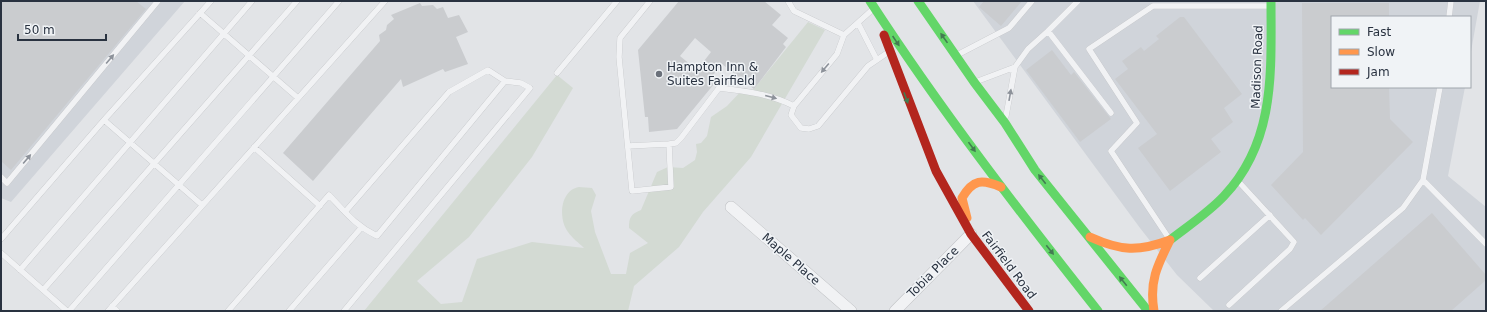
<svg xmlns="http://www.w3.org/2000/svg" width="1487" height="312" viewBox="0 0 1487 312" font-family="'DejaVu Sans',sans-serif">
<style>
.built{fill:#d0d4da}
.green{fill:#d3dad3}
.building{fill:#cacccf;fill-rule:evenodd}
.lines{fill:none;stroke-linecap:round;stroke-linejoin:round}
.lane-casing{stroke:#c0c2c5;stroke-width:6}
.street-casing{stroke:#c0c2c5;stroke-width:12}
.lane{stroke:#f1f2f4;stroke-width:5.5}
.street{stroke:#f1f2f4;stroke-width:11}
.fast{stroke:#63d668;stroke-width:9}
.slow{stroke:#ff974d;stroke-width:9}
.jam{stroke:#b3261e;stroke-width:9}
.oneway{fill:#437c52}
.oneway2{fill:#8d929a}
.poi-dot{fill:#6a707a;stroke:#f0f3f6;stroke-width:1.5}
.labels{text-anchor:middle;stroke-width:3;stroke-linejoin:round;paint-order:stroke}
.poi-label{font-size:12px;fill:#293240;stroke:#f0f3f6;text-anchor:start}
.street-label{font-size:12px;fill:#293240;stroke:#f0f3f6}
</style>
<rect width="100%" height="100%" fill="#e2e4e7"/>
<path class="built" d="M 1,1 L 185,1 L 11,202 L 1,198 Z
M 973,1 L 1480,1 L 1470,57 L 1470,17 L 1332,17 L 1332,87 L 1465,87 L 1448,176 L 1486,207 L 1486,311 L 1214,311 L 1177,275 L 1140,228 Z"/>
<path class="green" d="M 808,22 L 825,30 L 751,157 L 703,212 L 679,247 L 634,286 L 628,311 L 364,311 L 557,75 L 573,88 L 532,157 L 469,237 L 417,281 L 441,304 L 462,302 L 477,259 L 532,242 L 584,248 C 579,243 572,238 568,232 C 558,219 560,190 579,187 C 583,187 588,188 592,188 L 596,195 L 591,211 L 595,232 L 611,274 L 626,274 L 630,253 L 648,243 L 629,228 C 629,217 631,214 641,210 L 657,172 L 668,167 L 683,168 L 695,160 L 697,152 L 696,144 L 701,143 L 707,136 L 711,117 L 727,106 L 744,88 L 753,90 Z"/>
<path class="building" d="M 1,1 L 136,1 L 146,9 L 11,170 L 1,161 Z
M 679,1 L 764,1 L 781,15 L 772,25 L 788,38 L 783,44 L 786,47 L 754,89 L 722,64 L 709,80 L 714,84 L 677,129 L 649,132 L 648,117 L 645,117 L 638,50 ZM 695,38 L 711,52 L 697,70 L 680,56 Z
M 984,1 L 1022,1 L 1001,26 L 979,7 Z
M 420,3 L 422,6 L 433,5 L 437,9 L 443,7 L 448,18 L 459,15 L 468,32 L 456,37 L 468,64 L 445,72 L 443,69 L 403,87 L 401,79 L 313,181 L 283,153 L 380,41 L 379,35 L 386,30 L 387,25 L 394,19 L 391,15 Z
M 1302,3 L 1389,3 L 1389,17 L 1332,17 L 1332,87 L 1389,87 L 1390,119 L 1413,142 L 1321,235 L 1305,218 L 1303,220 L 1271,185 L 1303,152 Z
M 1180,17 L 1184,17 L 1242,94 L 1224,108 L 1233,122 L 1211,139 L 1221,152 L 1170,191 L 1138,148 L 1157,134 L 1115,79 L 1128,69 L 1122,61 L 1141,47 L 1144,51 L 1159,39 L 1156,36 Z
M 1052,50 L 1071,75 L 1074,72 L 1111,119 L 1080,142 L 1026,70 Z
M 1432,213 L 1486,275 L 1486,280 L 1451,311 L 1320,311 Z"/>
<g class="lines">
<defs>
<path id="lane" d="M 788,1 L 794,11 L 844,35 L 872,10
M 200,13 L 298,98
M 1449,17 L 1451,1
M 858,23 L 877,60
M 1048,31 L 1078,1
M 844,35 L 837,54 L 794,106 L 791,115 L 801,128 L 809,129 L 818,126 L 868,66 L 887,53
M 959,54 L 1009,28 L 1032,1
M 557,73 L 617,1
M 978,81 L 1015,67
M 1006,116 L 1015,67 L 1028,49 L 1048,31 L 1111,113
M 104,120 L 202,205
M 669,144 L 676,143 L 681,138 L 719,88 C 745,91 770,94 794,106
M 628,146 L 669,144 L 671,187 L 632,191 L 619,57 L 620,38 L 650,1
M 254,147 L 320,206
M 1,177 L 7,183 L 158,1
M 1423,180 L 1486,244
M 1168,237 L 1111,151 L 1137,123 L 1089,49 L 1153,6 L 1271,6
M 1,239 L 104,120 L 211,1
M 1,253 L 67,311
M 20,270 L 252,1
M 1200,278 L 1270,215
M 43,290 L 297,1
M 1229,305 L 1290,249 L 1294,242 L 1238,181
M 112,306 L 117,311
M 69,311 L 339,1
M 108,311 L 385,1
M 228,311 L 329,195 C 346,213 355,225 377,236 L 505,81 L 488,70 L 449,92 L 345,212
M 289,311 L 361,228
M 344,311 L 530,88 L 521,83 L 505,81
M 1281,311 L 1403,208 L 1423,180 L 1440,87"/>
<path id="street" d="M 731,207 L 851,311
M 895,311 L 971,234"/>
</defs>
<use href="#lane" class="lane-casing"/>
<use href="#street" class="street-casing"/>
<use href="#lane" class="lane"/>
<use href="#street" class="street"/>
<path class="fast" d="M 870,1 C 940,109 1018,210 1098,311
M 918,1 L 974,82 L 1005,123 L 1035,170 L 1148,311
M 1170,240 C 1188,226 1208,213 1224,196 C 1276,141 1271,71 1271,1"/>
<path class="slow" d="M 967,218 L 962,198 C 973,179 982,179 1001,187
M 1090,237 C 1121,251 1138,252 1170,240
M 1154,311 C 1149,282 1157,266 1170,240"/>
<path class="jam" d="M 884,35 L 936,171 L 971,234
M 971,234 L 1029,311"/>
</g>
<defs><path id="oneway-solid" d="M-6-.8H1V-3.2L6.5 0L1 3.2V.8H-6Z"/></defs>
<g class="oneway">
<use href="#oneway-solid" transform="translate(944 38) rotate(-125)"/>
<use href="#oneway-solid" transform="translate(896 41) rotate(56)"/>
<use href="#oneway-solid" transform="translate(906 98) rotate(70)"/>
<use href="#oneway-solid" transform="translate(972 147) rotate(54)"/>
<use href="#oneway-solid" transform="translate(1042 179) rotate(-128)"/>
<use href="#oneway-solid" transform="translate(1050 250) rotate(52)"/>
<use href="#oneway-solid" transform="translate(1123 281) rotate(-129)"/>
</g>
<g class="oneway2">
<use href="#oneway-solid" transform="translate(110 59) rotate(-50)"/>
<use href="#oneway-solid" transform="translate(825 68) rotate(130)"/>
<use href="#oneway-solid" transform="translate(1010 95) rotate(-80)"/>
<use href="#oneway-solid" transform="translate(771 97) rotate(15)"/>
<use href="#oneway-solid" transform="translate(27 159) rotate(-50)"/>
</g>
<circle class="poi-dot" cx="659" cy="74" r="4"/>
<g class="labels">
<g class="poi-label">
<text x="667" y="71">Hampton Inn &amp;<tspan x="667" dy="14">Suites Fairfield</tspan></text>
</g>
<g class="street-label">
<text transform="translate(1257 67) rotate(-88)" y="4">Madison Road</text>
<text transform="translate(791 259) rotate(41)" y="4">Maple Place</text>
<text transform="translate(1009 265) rotate(53)" y="4">Fairfield Road</text>
<text transform="translate(933 272) rotate(-45)" y="4">Tobia Place</text>
</g>
</g>
<rect width="1487" height="312" fill="none" stroke="#293240" stroke-width="4"/>
<rect x="1331" y="16" width="140" height="72" fill="#f0f3f6" stroke="#a0a6ad"/>
<rect x="1339" y="29" width="20" height="6" fill="#63d668" stroke="#a0a6ad"/>
<text x="1367" y="36" font-size="12" fill="#293240">Fast</text>
<rect x="1339" y="49" width="20" height="6" fill="#ff974d" stroke="#a0a6ad"/>
<text x="1367" y="56" font-size="12" fill="#293240">Slow</text>
<rect x="1339" y="69" width="20" height="6" fill="#b3261e" stroke="#a0a6ad"/>
<text x="1367" y="76" font-size="12" fill="#293240">Jam</text>
<path d="M18 34v6h88v-6" fill="none" stroke="#293240" stroke-width="2"/>
<text x="24" y="34" font-size="12" fill="#293240" stroke="#f0f3f6" stroke-width="3" paint-order="stroke">50 m</text>
</svg>
